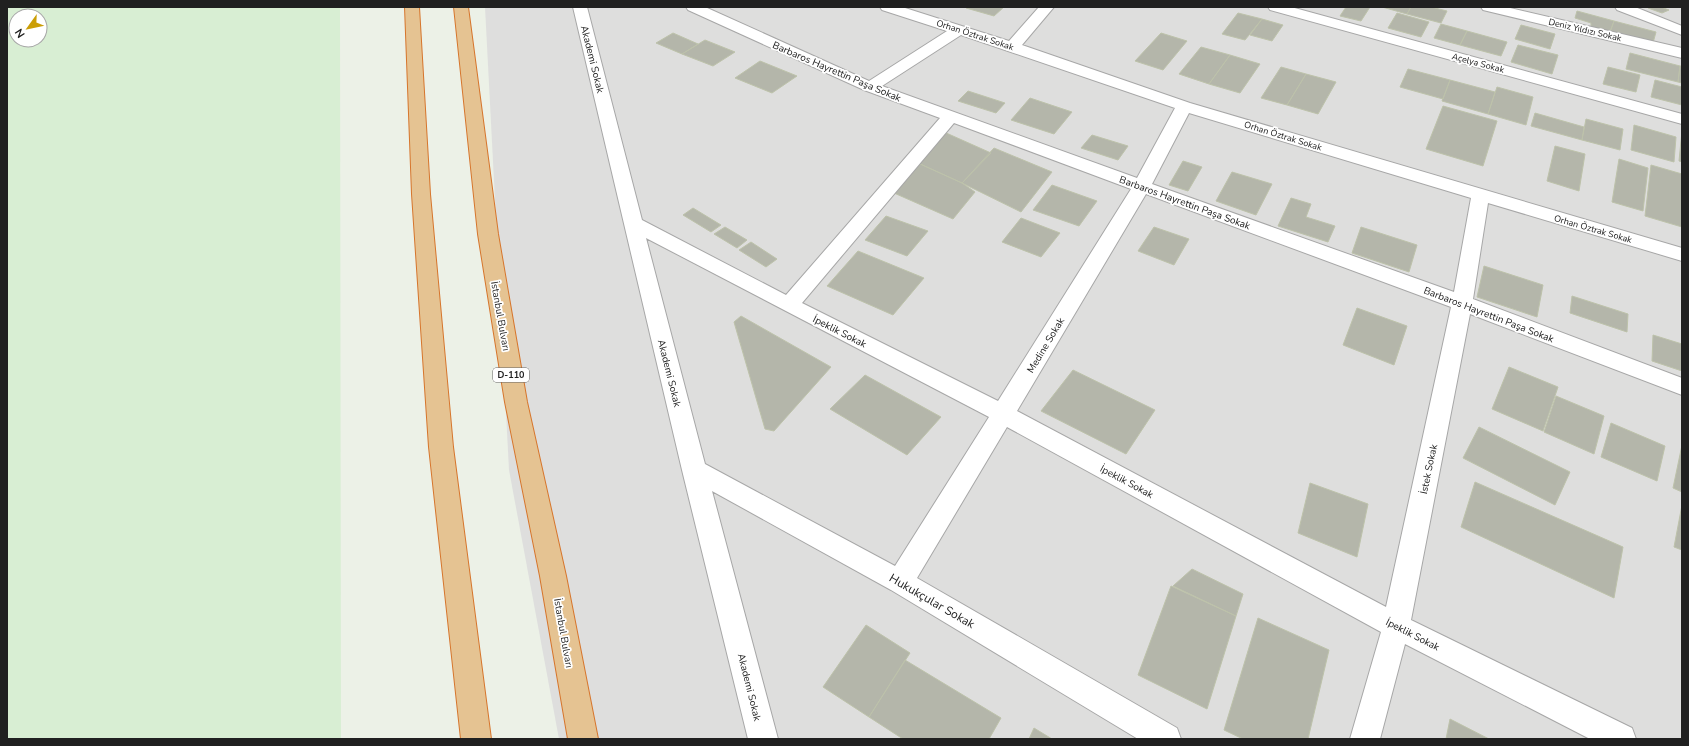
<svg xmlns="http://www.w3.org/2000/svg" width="1689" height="746" viewBox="0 0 1689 746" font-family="'Nunito Sans',sans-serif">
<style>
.residential{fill:#dededd}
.farmland{fill:#d8eed3;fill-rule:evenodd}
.building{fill:#b4b6aa;stroke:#bdc2aa}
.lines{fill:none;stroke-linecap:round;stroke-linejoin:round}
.minor-casing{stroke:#a7a7a7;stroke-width:2}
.highway-casing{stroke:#d6752c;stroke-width:2}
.minor{fill:#fff;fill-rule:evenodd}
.highway{fill:#e5c392;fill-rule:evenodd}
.labels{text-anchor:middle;stroke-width:3.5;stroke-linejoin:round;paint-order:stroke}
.far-street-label{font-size:9px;fill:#202020;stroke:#fff}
.shield{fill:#fff;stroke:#636363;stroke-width:1}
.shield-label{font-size:9px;font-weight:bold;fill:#202020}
.street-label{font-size:10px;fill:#202020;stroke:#fff}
.near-street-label{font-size:12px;fill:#202020;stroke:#fff}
</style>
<rect width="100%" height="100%" fill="#ecf1e7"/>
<path class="residential" d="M 485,7 L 1682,7 L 1682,739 L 559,739 L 509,470 Z"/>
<path class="farmland" d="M 7,7 L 340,7 L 341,739 L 7,739 ZM 16,16 L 40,16 L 40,40 L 16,40 Z"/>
<path class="building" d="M 967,7 L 1004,7 L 994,16 L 966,8 Z
M 1346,7 L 1370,7 L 1361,21 L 1340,16 Z
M 1382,7 L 1411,7 L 1407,14 Z
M 1411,7 L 1431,7 L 1447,11 L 1441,23 L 1407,14 Z
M 1649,7 L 1661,7 L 1669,10 L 1662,13 L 1648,8 Z
M 1577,11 L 1614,21 L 1610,32 L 1591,29 L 1591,23 L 1575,18 Z
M 1238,13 L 1262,19 L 1245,40 L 1222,34 Z
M 1397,13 L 1429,22 L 1421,37 L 1388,28 Z
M 1262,19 L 1283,25 L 1272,41 L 1250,35 Z
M 1614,21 L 1656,32 L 1653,43 L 1610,32 Z
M 1441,24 L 1467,31 L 1460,45 L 1434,38 Z
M 1521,25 L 1555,34 L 1550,49 L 1515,39 Z
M 1467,31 L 1507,42 L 1501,56 L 1460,45 Z
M 673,33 L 698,44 L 682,54 L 656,43 Z
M 1161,33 L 1187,41 L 1163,70 L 1135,61 Z
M 705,40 L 735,52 L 713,66 L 682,54 Z
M 1518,45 L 1558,55 L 1552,74 L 1511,62 Z
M 1201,47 L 1230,55 L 1209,84 L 1179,74 Z
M 1630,53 L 1680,66 L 1678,82 L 1626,69 Z
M 1230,55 L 1260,64 L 1240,93 L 1209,84 Z
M 760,61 L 797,76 L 772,93 L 735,78 Z
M 1680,66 L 1682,66 L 1682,83 L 1678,82 Z
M 1281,67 L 1306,74 L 1287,105 L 1261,98 Z
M 1608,67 L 1640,75 L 1636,92 L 1603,84 Z
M 1408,69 L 1450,80 L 1443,99 L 1400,87 Z
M 1306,74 L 1336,82 L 1318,114 L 1287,105 Z
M 1450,80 L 1495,92 L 1488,114 L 1442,101 Z
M 1655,80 L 1682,87 L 1682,105 L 1651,97 Z
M 1497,87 L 1533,97 L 1526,125 L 1488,114 Z
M 968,91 L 1005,103 L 996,113 L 958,101 Z
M 1030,98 L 1072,112 L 1054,134 L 1011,120 Z
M 1443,106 L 1497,121 L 1483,166 L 1426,149 Z
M 1535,113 L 1584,127 L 1582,140 L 1531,126 Z
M 1586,119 L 1623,129 L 1620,150 L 1582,140 Z
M 1634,125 L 1676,137 L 1674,162 L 1631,150 Z
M 1682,131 L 1682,162 L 1679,161 Z
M 944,132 L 991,153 L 962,183 L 918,163 Z
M 1092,135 L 1128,146 L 1118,160 L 1081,148 Z
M 1555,146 L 1585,154 L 1579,191 L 1547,181 Z
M 994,148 L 1052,172 L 1021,212 L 962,183 Z
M 1619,159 L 1648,168 L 1643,211 L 1612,202 Z
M 1183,161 L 1202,167 L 1188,191 L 1169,185 Z
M 918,163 L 962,183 L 975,192 L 953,219 L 894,193 Z
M 1651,165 L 1682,174 L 1682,227 L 1645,216 Z
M 1232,172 L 1272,184 L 1256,215 L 1216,201 Z
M 1052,185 L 1097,201 L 1079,226 L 1033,210 Z
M 1291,198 L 1311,204 L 1306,217 L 1335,226 L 1328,242 L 1278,226 Z
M 693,208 L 721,225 L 711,232 L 683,215 Z
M 886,216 L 928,231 L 907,256 L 865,240 Z
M 1021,218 L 1060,233 L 1041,257 L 1002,242 Z
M 725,227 L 747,240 L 737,248 L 714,234 Z
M 1154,227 L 1189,239 L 1174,265 L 1138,251 Z
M 1361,227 L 1417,245 L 1409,272 L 1352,253 Z
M 751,242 L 777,259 L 766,267 L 739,250 Z
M 858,251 L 924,278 L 893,315 L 827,286 Z
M 1484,266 L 1543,285 L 1537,317 L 1477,297 Z
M 1572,296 L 1628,314 L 1627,332 L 1570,313 Z
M 1357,308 L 1407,326 L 1394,365 L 1343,345 Z
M 741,316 L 831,367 L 774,431 L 765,429 L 734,322 Z
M 1653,335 L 1682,344 L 1682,371 L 1652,361 Z
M 1509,367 L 1558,387 L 1543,431 L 1492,409 Z
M 1073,370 L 1155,410 L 1126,454 L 1041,411 Z
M 865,375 L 941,417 L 907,455 L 830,409 Z
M 1556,396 L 1604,416 L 1594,454 L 1544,432 Z
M 1611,423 L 1665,446 L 1657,481 L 1601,457 Z
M 1479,427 L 1570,472 L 1555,505 L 1463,458 Z
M 1682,445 L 1682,492 L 1673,488 Z
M 1475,482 L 1623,547 L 1614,598 L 1461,527 Z
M 1310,483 L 1368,504 L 1357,557 L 1298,533 Z
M 1682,505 L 1682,550 L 1674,547 Z
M 1192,569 L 1243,594 L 1236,616 L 1173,586 Z
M 1171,586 L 1236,616 L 1207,709 L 1138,675 Z
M 1258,618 L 1329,650 L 1308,739 L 1243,739 L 1224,730 Z
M 866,625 L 910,653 L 869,717 L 823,687 Z
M 905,660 L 1001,718 L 989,739 L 903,739 L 869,717 Z
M 1450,719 L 1489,739 L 1446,739 Z
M 1034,728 L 1052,739 L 1029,739 Z"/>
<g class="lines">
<defs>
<path id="minor" d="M 573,7 L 587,7 L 642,220 L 786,295 L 940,118 L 864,90 L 688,10 L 686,7 L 705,7 L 869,81 L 947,31 L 882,10 L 880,7 L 902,7 L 1009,41 L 1039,7 L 1054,7 L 1022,45 L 1190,103 L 1682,248 L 1682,261 L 1488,203 L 1473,299 L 1682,378 L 1682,395 L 1470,314 L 1411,620 L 1632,728 L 1636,739 L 1590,739 L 1405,644 L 1380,739 L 1350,739 L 1381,632 L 1007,427 L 917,578 L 1177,728 L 1181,739 L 1138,739 L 891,590 L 712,491 L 778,739 L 748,739 L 682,470 ZM 961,35 L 1175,108 L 1137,178 L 882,86 ZM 1189,113 L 1471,198 L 1454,292 L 1152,184 ZM 954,123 L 1131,189 L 998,401 L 802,303 ZM 1146,194 L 1451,307 L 1386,607 L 1017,411 ZM 646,238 L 989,417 L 895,566 L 705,464 Z
M 1268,7 L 1291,7 L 1682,114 L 1682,124 L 1270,10 Z
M 1481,7 L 1506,7 L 1682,48 L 1682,58 L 1483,10 Z
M 1615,7 L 1635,7 L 1682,26 L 1682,35 L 1617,10 Z"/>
<path id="highway" d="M 405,7 L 419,7 L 430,194 L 453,447 L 491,739 L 461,739 L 429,447 L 412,194 Z
M 454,7 L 468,7 L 498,234 L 527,402 L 566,576 L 598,739 L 568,739 L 540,576 L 505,402 L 478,234 Z"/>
</defs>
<use href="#minor" class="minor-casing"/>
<use href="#highway" class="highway-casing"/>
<use href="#minor" class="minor"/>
<use href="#highway" class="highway"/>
</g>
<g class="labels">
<g class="far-street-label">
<text transform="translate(1585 30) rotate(13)" y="3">Deniz Yıldızı Sokak</text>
<text transform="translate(975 35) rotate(18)" y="3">Orhan Öztrak Sokak</text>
<text transform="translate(1478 63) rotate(15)" y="3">Açelya Sokak</text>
<text transform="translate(1283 136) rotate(17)" y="3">Orhan Öztrak Sokak</text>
<text transform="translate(1593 229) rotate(16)" y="3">Orhan Öztrak Sokak</text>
</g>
<rect class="shield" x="493" y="368" width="36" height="14" rx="3"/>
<g class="shield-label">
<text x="511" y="378">D-110</text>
</g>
<g class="street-label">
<text transform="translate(593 59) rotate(76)" y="4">Akademi Sokak</text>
<text transform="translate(837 71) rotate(23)" y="4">Barbaros Hayrettin Paşa Sokak</text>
<text transform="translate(1185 202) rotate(20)" y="4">Barbaros Hayrettin Paşa Sokak</text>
<text transform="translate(1489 314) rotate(21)" y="4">Barbaros Hayrettin Paşa Sokak</text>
<text transform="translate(501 316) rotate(80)" y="4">İstanbul Bulvarı</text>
<text transform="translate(840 331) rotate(27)" y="4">İpeklik Sokak</text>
<text transform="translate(1045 345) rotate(-59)" y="4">Medine Sokak</text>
<text transform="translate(670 373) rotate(76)" y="4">Akademi Sokak</text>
<text transform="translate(1428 469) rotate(-78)" y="4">İstek Sokak</text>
<text transform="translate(1127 481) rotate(28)" y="4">İpeklik Sokak</text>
<text transform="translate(564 633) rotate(80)" y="4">İstanbul Bulvarı</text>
<text transform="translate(1413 634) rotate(27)" y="4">İpeklik Sokak</text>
<text transform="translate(750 687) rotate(76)" y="4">Akademi Sokak</text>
</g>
<g class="near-street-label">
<text transform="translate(932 601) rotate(30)" y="4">Hukukçular Sokak</text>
</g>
</g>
<rect width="1689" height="746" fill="none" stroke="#202020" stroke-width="16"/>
<g transform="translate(28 28) rotate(237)"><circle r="19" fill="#ffffff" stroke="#a6a6a6"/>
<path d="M0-3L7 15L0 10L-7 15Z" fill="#cb9e06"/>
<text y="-6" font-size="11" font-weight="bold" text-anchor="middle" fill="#202020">N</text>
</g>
</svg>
